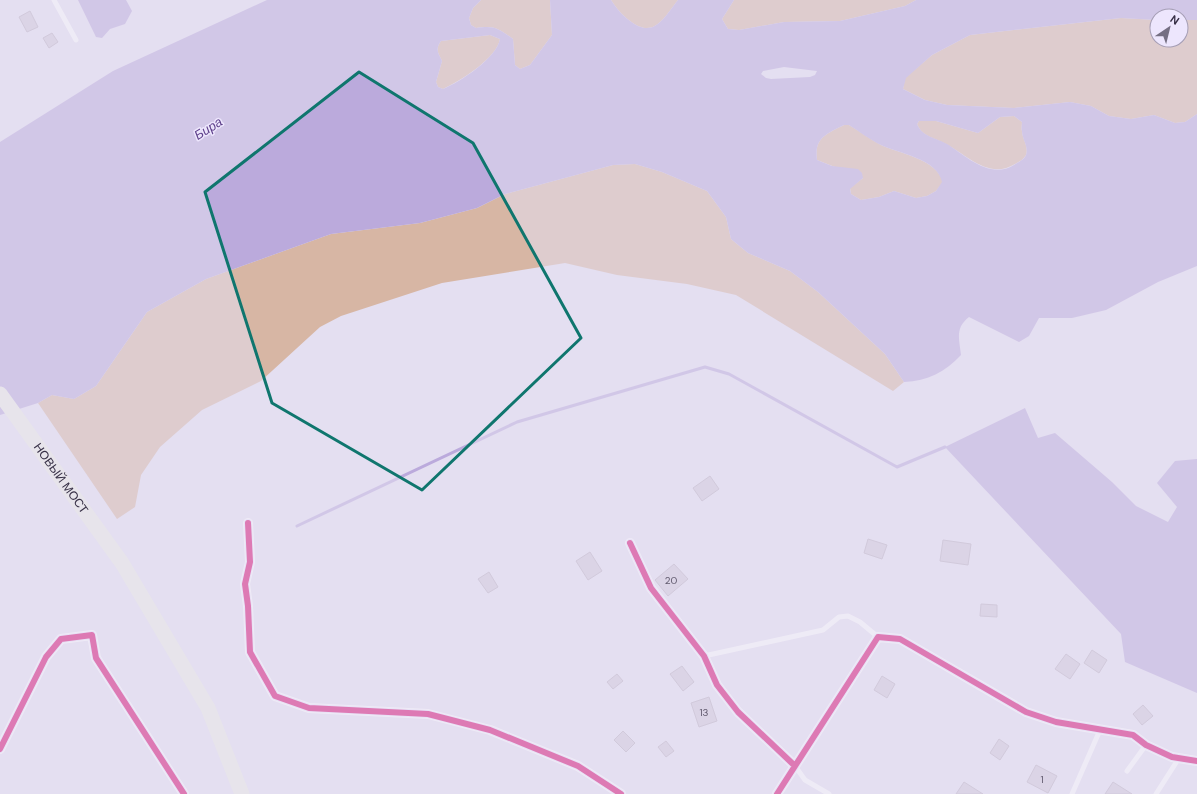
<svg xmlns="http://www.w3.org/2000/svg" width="1197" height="794" viewBox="0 0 1197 794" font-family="'DM Sans',sans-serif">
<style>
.forest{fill:#d7b6a4}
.water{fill:#bbaadc;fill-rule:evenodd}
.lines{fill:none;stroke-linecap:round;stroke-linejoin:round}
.stream{stroke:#bbaadc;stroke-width:3}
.building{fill:#d0c7d9;stroke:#bbb1c2}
.service{stroke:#fbfafd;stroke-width:5}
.minor{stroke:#fbfafd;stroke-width:10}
.primary{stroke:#eaebe5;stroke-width:15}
.cycleway-casing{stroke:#ede6fd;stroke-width:8}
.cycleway{stroke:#d6006c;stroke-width:6}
.marked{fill:none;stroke:#0f766e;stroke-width:3;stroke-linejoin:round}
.labels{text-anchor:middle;stroke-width:3;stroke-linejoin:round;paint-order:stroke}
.number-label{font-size:10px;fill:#615a6e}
.street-label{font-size:12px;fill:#393248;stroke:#ede6fd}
.water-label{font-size:13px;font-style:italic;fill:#5d3f8a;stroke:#ede6fd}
</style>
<rect width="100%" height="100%" fill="#e4dff1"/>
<path class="forest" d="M 481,0 L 550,0 L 552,35 L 530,65 L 520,69 L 515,65 L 513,39 C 498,28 494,25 476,28 L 471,25 L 469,18 L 473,8 Z
M 611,0 L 678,0 C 663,19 654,39 630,21 C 621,14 617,9 611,0 Z
M 734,0 L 916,0 L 905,6 L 840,21 L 784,22 L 739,30 L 728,29 L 722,19 Z
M 1121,18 L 1157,20 L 1157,40 L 1181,40 L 1181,20 L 1197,20 L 1197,114 L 1185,122 L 1175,123 L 1154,115 L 1131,119 L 1109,116 L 1091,106 L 1070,102 L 1014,108 L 947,105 L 925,100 L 903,89 L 905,78 L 932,55 L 970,35 Z
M 490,35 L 500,39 C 497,58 460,81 443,89 L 438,87 L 436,82 L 442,61 C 438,53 435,49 441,41 Z
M 1014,116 L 1022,122 C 1022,125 1021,128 1022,131 C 1022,139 1029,146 1026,155 C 1024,159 1019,162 1015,164 C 989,180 967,155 946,144 C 936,138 922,137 917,124 L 919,121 L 936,121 L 978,133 L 1000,117 Z
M 844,125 L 849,125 C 859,131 870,139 881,145 C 898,153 937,159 943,182 L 936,191 L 927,196 L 916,198 L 894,191 L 879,197 L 861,200 L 851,194 L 850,188 L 863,178 L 817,160 C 814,138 826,134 844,125 Z
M 635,164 L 662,172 L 707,191 L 726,217 L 731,239 L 748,253 L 790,271 L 818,292 L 885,354 L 904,382 L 893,391 L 736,295 L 687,284 L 617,275 L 565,263 L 442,283 L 341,316 L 320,327 L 261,381 L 202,410 L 160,447 L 141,475 L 135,507 L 117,519 L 38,403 L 52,395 L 74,399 L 96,386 L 147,312 L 206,279 L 331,234 L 420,223 L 477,208 L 505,194 L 613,165 Z"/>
<path class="water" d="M 78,0 L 126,0 L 132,11 L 125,24 L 110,29 L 102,38 L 96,37 Z
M 267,0 L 481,0 L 473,8 L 469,18 L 471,25 L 476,28 C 494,25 498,28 513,39 L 515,65 L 520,69 L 530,65 L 552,35 L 550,0 L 611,0 C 617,9 621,14 630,21 C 654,39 663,19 678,0 L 734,0 L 722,19 L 728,29 L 739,30 L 784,22 L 840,21 L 905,6 L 916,0 L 1197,0 L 1197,20 L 1181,20 L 1181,16 L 1157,16 L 1157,20 L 1121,18 L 970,35 L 932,55 L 906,78 L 903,89 L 925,100 L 947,105 L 1014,108 L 1070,102 L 1091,106 L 1109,116 L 1131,119 L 1154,115 L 1175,123 L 1185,122 L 1197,114 L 1197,266 L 1158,282 L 1106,310 L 1072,318 L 1039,318 L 1029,336 L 1019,342 L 969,317 C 955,328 959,338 961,355 C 945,372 928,381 904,382 L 885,354 L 818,292 L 790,271 L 748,253 L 731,239 L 726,217 L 707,191 L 662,172 L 635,164 L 613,165 L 505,194 L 477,208 L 420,223 L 331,234 L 206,279 L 147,312 L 96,386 L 74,399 L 52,395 L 38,403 L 0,415 L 0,142 L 113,71 ZM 490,35 L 500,39 C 497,58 460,82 443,89 L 438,87 L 436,82 L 442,61 C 438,53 435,49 441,41 ZM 784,67 L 817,71 L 815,75 L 810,77 L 771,79 L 766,78 L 761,74 L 763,71 ZM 1014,116 L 1022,122 C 1022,125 1021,128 1022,131 C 1022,139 1029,147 1026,155 C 1024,160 1018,162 1014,165 C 990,180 966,156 947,144 C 937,138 922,137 917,124 L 919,121 L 936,121 L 978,133 L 1000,117 ZM 844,125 L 849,125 C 859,131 870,140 881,145 C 898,153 938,159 942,182 L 936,191 L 927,196 L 916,198 L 894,191 L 879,197 L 861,200 L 851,194 L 850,189 L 863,178 L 862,173 L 858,169 L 832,166 L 817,160 C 814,138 826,134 844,125 Z
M 1025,408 L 1038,438 L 1055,433 L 1112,482 L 1136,506 L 1168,522 L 1177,507 L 1157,483 L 1175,461 L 1197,459 L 1197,693 L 1125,662 L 1121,634 L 945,447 Z"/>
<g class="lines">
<path class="stream" d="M 297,526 L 517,422 L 705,367 L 729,374 L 897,467 L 945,447"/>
</g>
<path class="building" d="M 30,11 L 38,27 L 27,32 L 19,17 Z
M 52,33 L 58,42 L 49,48 L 43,38 Z
M 710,476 L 719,489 L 702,501 L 693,488 Z
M 868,539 L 887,545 L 882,559 L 864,553 Z
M 943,540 L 971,544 L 968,565 L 940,561 Z
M 590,552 L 602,571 L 588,580 L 576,561 Z
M 674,564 L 688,579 L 668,596 L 655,580 Z
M 489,572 L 498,587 L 488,593 L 478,579 Z
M 981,604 L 997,605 L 997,617 L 980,616 Z
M 1092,650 L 1107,660 L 1099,673 L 1084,663 Z
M 1066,654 L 1080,664 L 1070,679 L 1055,669 Z
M 682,666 L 694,682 L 683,691 L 670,674 Z
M 617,674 L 623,681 L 613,689 L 607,682 Z
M 882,676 L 895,684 L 887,698 L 874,690 Z
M 709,697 L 717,721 L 699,727 L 691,703 Z
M 1143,705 L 1153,716 L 1142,725 L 1133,714 Z
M 623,731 L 635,743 L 626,752 L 614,740 Z
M 999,739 L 1009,746 L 1000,760 L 990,753 Z
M 666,741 L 674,751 L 666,757 L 658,747 Z
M 1036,765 L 1057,776 L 1048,793 L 1027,782 Z
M 964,782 L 983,794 L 956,794 Z
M 1113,782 L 1132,794 L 1105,794 Z"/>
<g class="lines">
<path class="service" d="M 54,0 L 76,40
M 704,656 L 823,630 L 839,617 L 848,616 L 860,622 L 878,637
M 795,766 L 805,780 L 829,794
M 1127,771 L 1146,745
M 1072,794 L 1100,730
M 1156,794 L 1179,758"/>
<path class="minor" d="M 248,523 L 250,562 L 245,584 L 248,606 L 250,652 L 275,696 L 309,708 L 428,714 L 490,730 L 578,766 L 621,794
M 630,543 L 651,588 L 704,656 L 717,685 L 738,712 L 795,766
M 0,749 L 46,657 L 61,639 L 92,635 L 96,658 L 184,794
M 777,794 L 878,637 L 900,639 L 1026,712 L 1056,722 L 1133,735 L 1146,745 L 1172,757 L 1197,761"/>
<path class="primary" id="s1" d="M 0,394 L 122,563 L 208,708 L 242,794"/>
<defs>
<path id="cycleway" d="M 248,523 L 250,562 L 245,584 L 248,606 L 250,652 L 275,696 L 309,708 L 428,714 L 490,730 L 578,766 L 621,794
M 630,543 L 651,588 L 704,656 L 717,685 L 738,712 L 795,766
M 0,749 L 46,657 L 61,639 L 92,635 L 96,658 L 184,794
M 777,794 L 878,637 L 900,639 L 1026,712 L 1056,722 L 1133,735 L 1146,745 L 1172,757 L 1197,761"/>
</defs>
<use href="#cycleway" class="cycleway-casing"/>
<use href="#cycleway" class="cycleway"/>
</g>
<path d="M0 0H1197V794H0ZM 359,72 L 473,143 L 581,338 L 422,490 L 272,403 L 205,192 Z" fill="#e4dff1" fill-opacity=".55" fill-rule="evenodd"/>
<path class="marked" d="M 359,72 L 473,143 L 581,338 L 422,490 L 272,403 L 205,192 Z"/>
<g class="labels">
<g class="number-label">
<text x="671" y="584">20</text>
<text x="704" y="716">13</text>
<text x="1042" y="783">1</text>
</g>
<g class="street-label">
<text dy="4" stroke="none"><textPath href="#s1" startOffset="104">НОВЫЙ МОСТ</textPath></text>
</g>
<g class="water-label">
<text transform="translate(208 128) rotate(-32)" y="5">Бира</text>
</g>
</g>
<g transform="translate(1169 28) rotate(35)"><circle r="19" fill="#ede6fd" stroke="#a59eb5"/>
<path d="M0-3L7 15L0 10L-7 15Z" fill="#756f83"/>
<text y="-6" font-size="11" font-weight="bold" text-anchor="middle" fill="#393248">N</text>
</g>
</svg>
